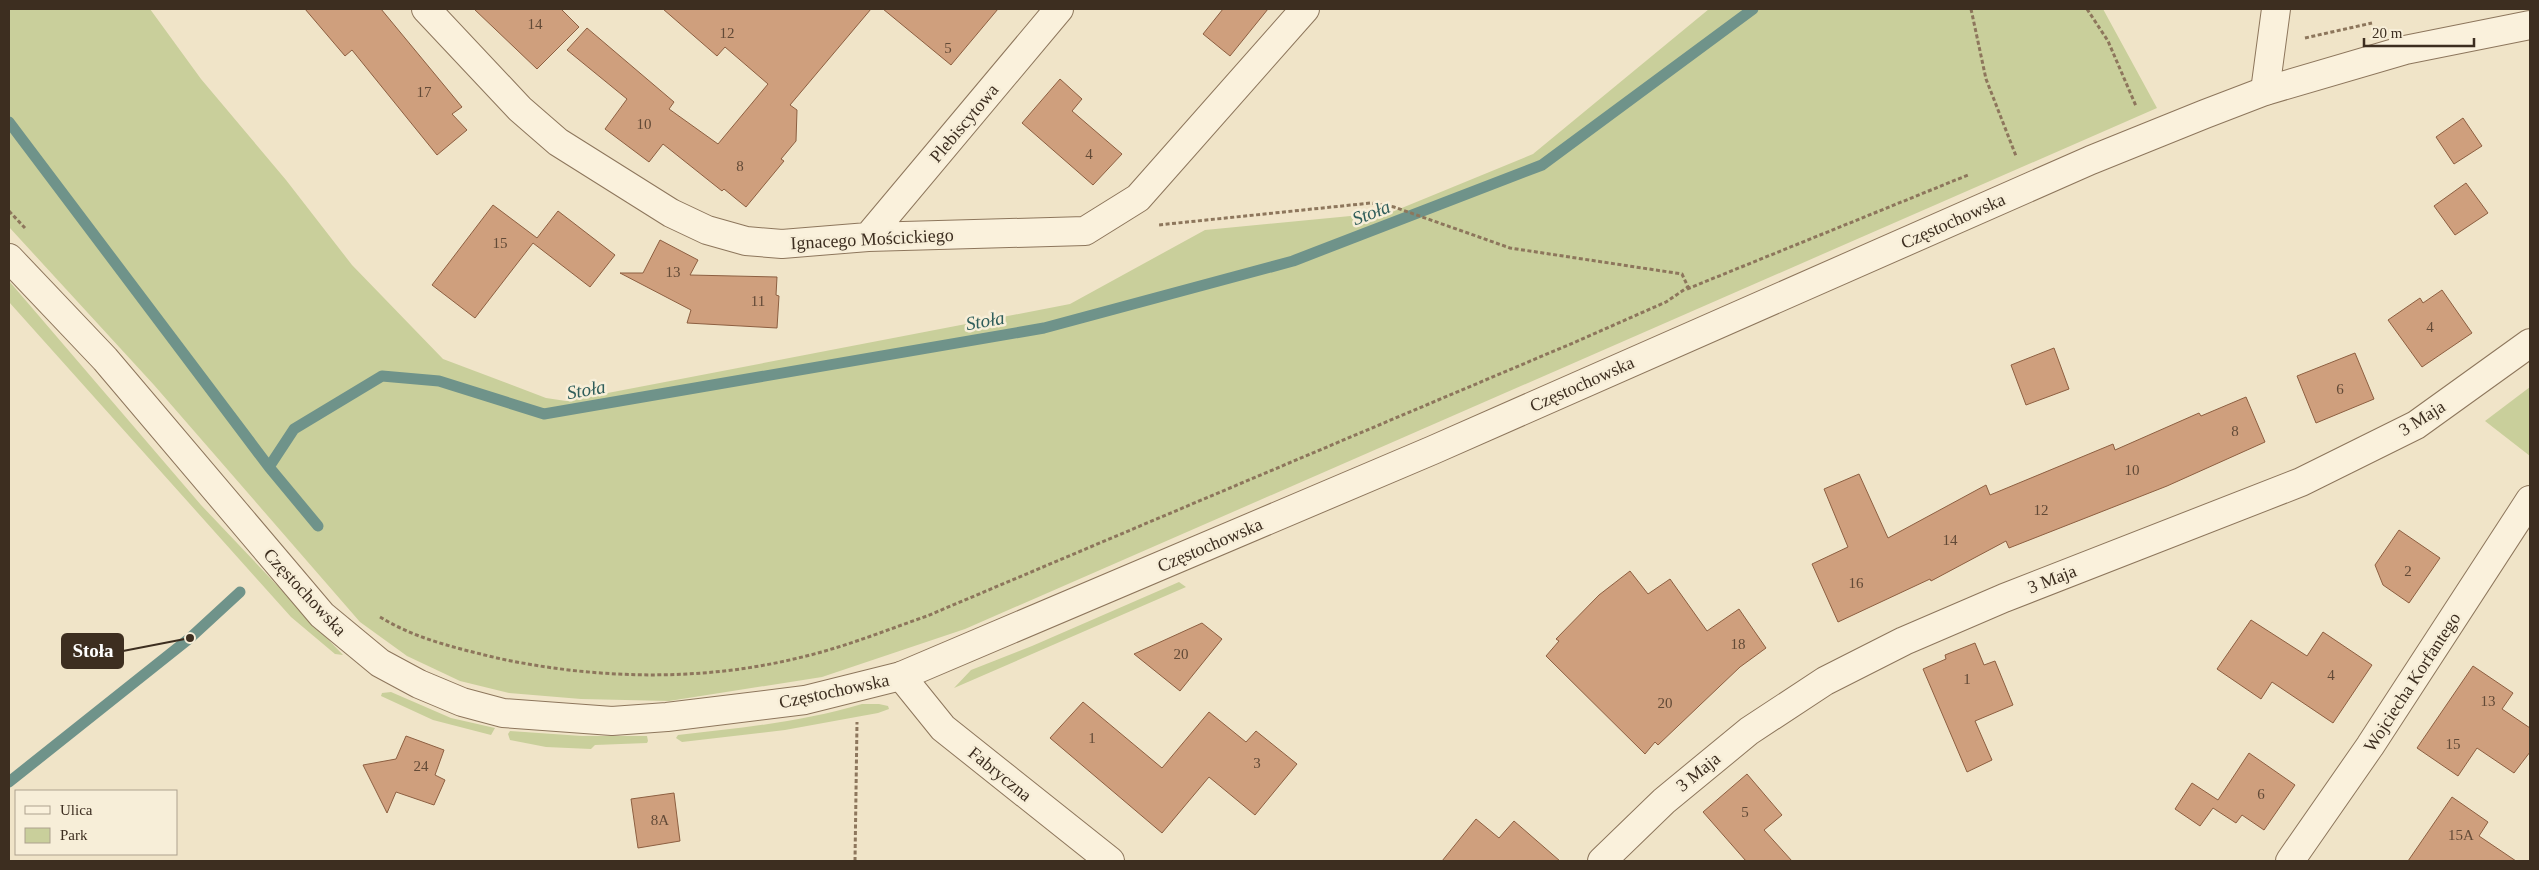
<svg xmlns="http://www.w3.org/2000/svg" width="2539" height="870" viewBox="0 0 2539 870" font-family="Georgia,serif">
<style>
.green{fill:#c9cf9b}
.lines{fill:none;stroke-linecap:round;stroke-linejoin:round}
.stream{stroke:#6f938a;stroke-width:11}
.building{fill:#cf9f7d;stroke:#8d5f41}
.minor-casing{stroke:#8d765c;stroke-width:30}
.tertiary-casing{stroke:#8d765c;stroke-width:30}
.path{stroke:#8d765c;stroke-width:3;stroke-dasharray:4 2.5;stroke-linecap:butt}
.minor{stroke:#faf1dc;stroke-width:28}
.tertiary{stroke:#faf1dc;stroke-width:28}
.labels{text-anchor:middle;stroke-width:5;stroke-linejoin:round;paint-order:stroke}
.number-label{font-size:15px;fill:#624a37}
.street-label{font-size:18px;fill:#3d2e20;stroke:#f7eed8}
.water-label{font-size:19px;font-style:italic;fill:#2f5d5a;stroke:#f7eed8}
.leader{fill:none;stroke:#3d2e20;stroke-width:2}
.callout-dot{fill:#3d2e20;stroke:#f7eed8;stroke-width:2}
.callout{fill:#3d2e20;stroke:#3d2e20;stroke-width:2}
.callout-label{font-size:19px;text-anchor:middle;font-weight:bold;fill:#fff}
</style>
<rect width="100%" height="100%" fill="#f0e4c8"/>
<path class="green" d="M 9,9 L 150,9 L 201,79 L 286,180 L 352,265 L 443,359 L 546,398 L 566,401 L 1070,304 L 1205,230 L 1392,212 L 1533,154 L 1709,9 L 2103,9 L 2157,108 L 965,629 L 822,677 L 669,701 L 581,699 L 509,693 L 460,681 L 407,656 L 360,622 L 154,385 L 9,227 Z
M 9,281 L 201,505 L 343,655 L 335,654 L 291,617 L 9,302 Z
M 2530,387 L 2530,456 L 2485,421 Z
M 1179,582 L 1186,587 L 954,688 L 971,670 L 1032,646 Z
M 391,692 L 451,718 L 495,728 L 491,735 L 433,720 L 381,696 L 382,693 Z
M 862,704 L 879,704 L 888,706 L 889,709 L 878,713 L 785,730 L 682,742 L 676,738 L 678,735 C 740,728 802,722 862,704 Z
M 510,731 L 582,736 L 647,736 L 648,741 L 647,743 L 595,745 L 591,749 L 546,747 L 510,740 L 508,734 Z"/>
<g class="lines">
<path class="stream" d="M 9,122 L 269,467
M 318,526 L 269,467 L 294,429 L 382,376 L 439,381 L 544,414 L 1044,328 L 1293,261 L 1542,165 L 1753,9
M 9,782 L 190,638 L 240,592"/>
</g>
<path class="building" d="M 305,9 L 381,9 L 462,107 L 452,114 L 467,130 L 437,155 L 352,50 L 345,56 Z
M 474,9 L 561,9 L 579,27 L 537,69 Z
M 663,9 L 871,9 L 790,105 L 797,110 L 796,141 L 781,159 L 784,161 L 746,207 L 724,189 L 722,191 L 663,144 L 649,162 L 605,129 L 627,99 L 567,50 L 587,28 L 674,102 L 669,109 L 718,144 L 768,84 L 725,47 L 717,56 Z
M 883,9 L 998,9 L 951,65 Z
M 1223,9 L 1268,9 L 1230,56 L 1203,34 Z
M 1060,79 L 1082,99 L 1072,111 L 1122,154 L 1093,185 L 1022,123 Z
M 2463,118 L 2482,146 L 2454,164 L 2436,137 Z
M 2466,183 L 2488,213 L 2455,235 L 2434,206 Z
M 493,205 L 537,238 L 558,211 L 615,255 L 590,287 L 533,243 L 475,318 L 432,285 Z
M 660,240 L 698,260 L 690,275 L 777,277 L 776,295 L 779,296 L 777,328 L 687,323 L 691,310 L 620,273 L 643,273 Z
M 2442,290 L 2472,333 L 2422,367 L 2388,320 L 2420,298 L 2423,303 Z
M 2054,348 L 2069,389 L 2026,405 L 2011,365 Z
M 2355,353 L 2374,399 L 2316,423 L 2297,376 Z
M 2246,397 L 2265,442 L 2167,486 L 2009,548 L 2006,541 L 1931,581 L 1930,579 L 1838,622 L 1812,564 L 1848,547 L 1824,489 L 1859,474 L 1888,538 L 1986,485 L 1990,495 L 2113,444 L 2115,450 L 2199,413 L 2201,416 Z
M 2399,530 L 2440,558 L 2409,603 L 2383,585 L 2375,565 Z
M 1630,571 L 1648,594 L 1670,579 L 1707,631 L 1739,609 L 1766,648 L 1740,667 L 1658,745 L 1655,742 L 1645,754 L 1546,656 L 1559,641 L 1556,639 L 1599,595 Z
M 2251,620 L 2307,656 L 2323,632 L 2372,665 L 2333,723 L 2272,682 L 2261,699 L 2217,669 Z
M 1202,623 L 1222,639 L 1180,691 L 1134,654 Z
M 1975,643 L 1984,665 L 1995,661 L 2013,705 L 1975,721 L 1992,760 L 1967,772 L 1923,669 L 1946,659 L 1945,655 Z
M 2473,666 L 2513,693 L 2502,709 L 2530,728 L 2530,752 L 2514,773 L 2477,748 L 2458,776 L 2417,748 Z
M 1083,702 L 1162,768 L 1209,712 L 1246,742 L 1256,731 L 1297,764 L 1255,815 L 1209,777 L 1162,833 L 1050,738 Z
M 406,736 L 444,750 L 435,775 L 445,780 L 434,805 L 396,792 L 387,813 L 363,765 L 396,759 Z
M 2249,753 L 2295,785 L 2264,830 L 2242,815 L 2236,823 L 2213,808 L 2200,826 L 2175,809 L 2192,783 L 2218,800 Z
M 1747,774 L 1782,815 L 1764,830 L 1792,861 L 1746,861 L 1703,812 Z
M 674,793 L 680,841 L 638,848 L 631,799 Z
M 2452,797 L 2488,822 L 2479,836 L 2516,861 L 2408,861 Z
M 1476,819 L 1499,838 L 1514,821 L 1560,861 L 1442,861 Z"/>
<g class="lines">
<defs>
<path id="minor" d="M 426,9 L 520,109 L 558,142 L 671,213 L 707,230 L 746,241 L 782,244 L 868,237 L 1085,231 L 1138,198 L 1305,9
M 2265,91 L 2276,9
M 868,237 L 1059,9
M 901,676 L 943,728 L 1110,861
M 1602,861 L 1664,801 L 1749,731 L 1825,681 L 1904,641 L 2004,598 L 2301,482 L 2416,425 L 2530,343
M 2290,861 L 2370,746 L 2530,500"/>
<path id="tertiary" d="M 9,258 L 105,359 L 322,615 L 380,663 L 419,684 L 462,702 L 503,713 L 612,721 L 667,717 L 805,700 L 901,676 L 1433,450 L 2091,160 L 2205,114 L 2265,91 L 2405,50 L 2530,25"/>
</defs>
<use href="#minor" class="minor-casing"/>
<use href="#tertiary" class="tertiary-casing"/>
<path class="path" d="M 1971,9 L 1986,79 L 2016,156
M 2087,9 L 2108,41 L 2136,106
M 2305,38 L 2372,23
M 9,211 L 25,228
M 1687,289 L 1968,175
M 380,617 C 416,639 456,648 497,658 C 594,679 700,682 798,658 C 842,648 884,631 927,616 L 1573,343 L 1666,302 L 1688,287 L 1682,274 L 1510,248 L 1394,207 L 1371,203 L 1158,225
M 855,861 L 857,722"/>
<use href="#minor" class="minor"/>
<use href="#tertiary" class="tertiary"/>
</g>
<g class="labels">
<g class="number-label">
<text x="535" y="29">14</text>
<text x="727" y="38">12</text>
<text x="948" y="53">5</text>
<text x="424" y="97">17</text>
<text x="644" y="129">10</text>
<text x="1089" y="159">4</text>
<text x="740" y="171">8</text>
<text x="500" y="248">15</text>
<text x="673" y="277">13</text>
<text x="758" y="306">11</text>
<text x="2430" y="332">4</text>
<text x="2340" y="394">6</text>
<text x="2235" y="436">8</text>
<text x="2132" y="475">10</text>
<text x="2041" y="515">12</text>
<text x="1950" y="545">14</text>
<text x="2408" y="576">2</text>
<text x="1856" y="588">16</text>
<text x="1738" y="649">18</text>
<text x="1181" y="659">20</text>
<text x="2331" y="680">4</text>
<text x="1967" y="684">1</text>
<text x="2488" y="706">13</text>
<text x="1665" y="708">20</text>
<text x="1092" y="743">1</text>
<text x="2453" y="749">15</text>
<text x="1257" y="768">3</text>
<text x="421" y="771">24</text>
<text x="2261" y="799">6</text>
<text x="1745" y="817">5</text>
<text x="660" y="825">8A</text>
<text x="2461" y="840">15A</text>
</g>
<g class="street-label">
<text transform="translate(964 123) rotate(-50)" y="6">Plebiscytowa</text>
<text transform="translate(1953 221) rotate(-24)" y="6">Częstochowska</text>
<text transform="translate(872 239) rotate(-3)" y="6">Ignacego Mościckiego</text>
<text transform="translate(1582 384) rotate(-24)" y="6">Częstochowska</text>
<text transform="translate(2422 418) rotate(-32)" y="6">3 Maja</text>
<text transform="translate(1210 545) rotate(-23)" y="6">Częstochowska</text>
<text transform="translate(2052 579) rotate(-21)" y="6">3 Maja</text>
<text transform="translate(305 592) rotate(47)" y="6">Częstochowska</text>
<text transform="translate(2412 682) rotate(-57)" y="6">Wojciecha Korfantego</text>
<text transform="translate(834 691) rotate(-12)" y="6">Częstochowska</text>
<text transform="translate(1698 772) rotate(-39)" y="6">3 Maja</text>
<text transform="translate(1000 774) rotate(39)" y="6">Fabryczna</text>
</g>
<g class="water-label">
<text transform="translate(1371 212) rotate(-21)" y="7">Stoła</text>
<text transform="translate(985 320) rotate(-10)" y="7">Stoła</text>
<text transform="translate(586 389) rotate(-10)" y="7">Stoła</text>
</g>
</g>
<path class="leader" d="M190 638L123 651"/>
<circle class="callout-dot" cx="190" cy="638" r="5"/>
<rect class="callout" x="62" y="634" width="61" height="34" rx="5"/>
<g class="callout-label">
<text x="93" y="657">Stoła</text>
</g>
<rect width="2539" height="870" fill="none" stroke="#3d2e20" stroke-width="20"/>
<rect x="15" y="790" width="162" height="65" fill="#f7eed8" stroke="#ada18e"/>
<rect x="25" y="806" width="25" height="8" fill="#faf1dc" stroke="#ada18e"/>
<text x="60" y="815" font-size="15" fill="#3d2e20">Ulica</text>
<rect x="25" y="828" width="25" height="15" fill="#c9cf9b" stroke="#ada18e"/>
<text x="60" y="840" font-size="15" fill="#3d2e20">Park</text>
<path d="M2364 38v8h110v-8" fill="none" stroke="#3d2e20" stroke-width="2.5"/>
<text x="2372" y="38" font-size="15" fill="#3d2e20" stroke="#f7eed8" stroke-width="4" paint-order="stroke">20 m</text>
</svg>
